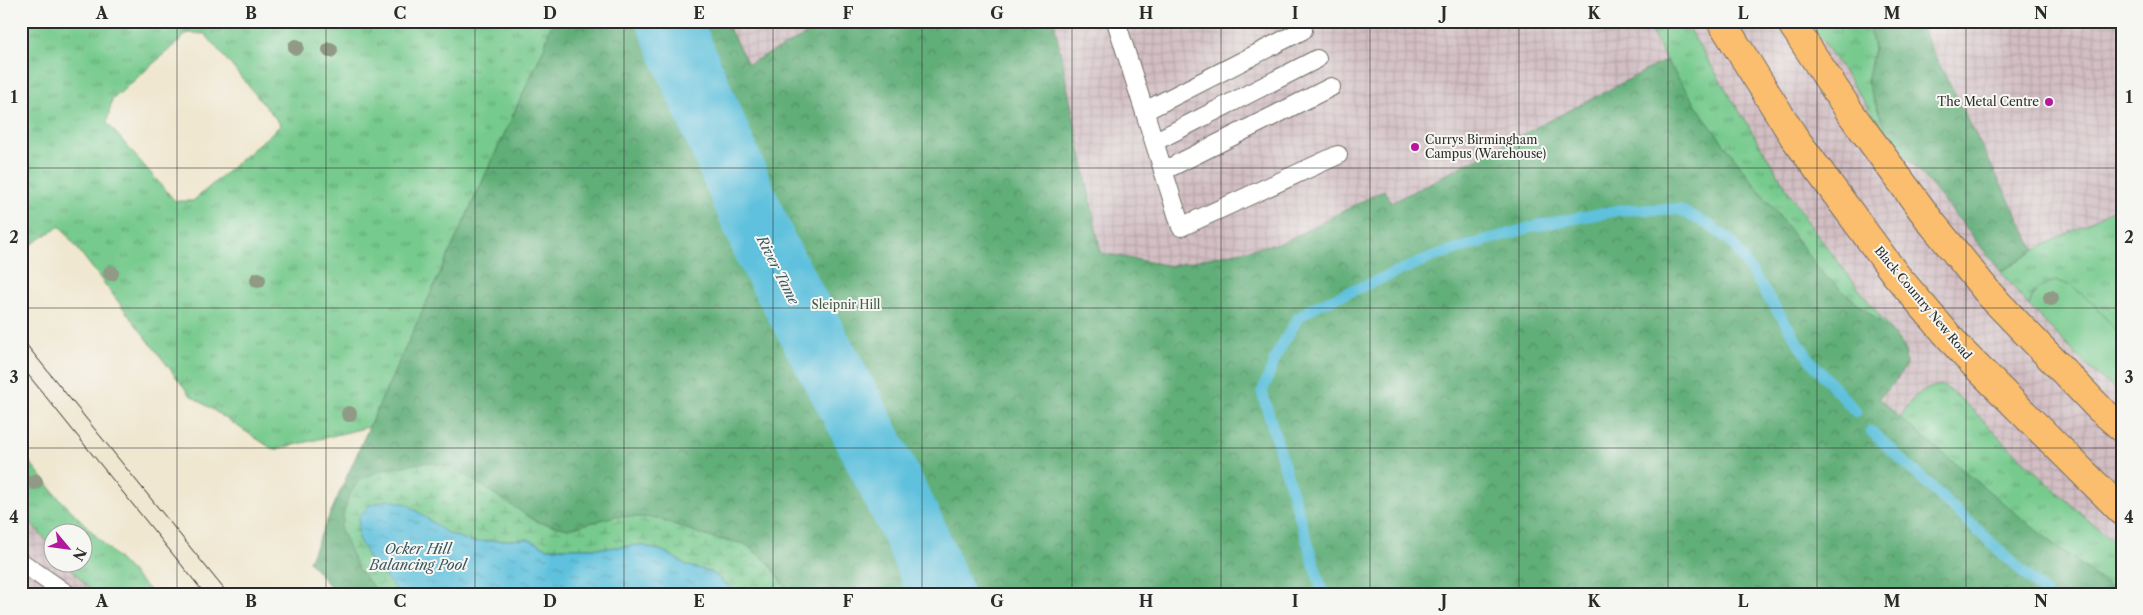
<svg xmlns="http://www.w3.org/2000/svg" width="2143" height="615" viewBox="0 0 2143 615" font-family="'Libre Caslon Text',serif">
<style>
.industrial{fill:url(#industrial-grid);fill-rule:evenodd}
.grass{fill:url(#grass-tufts);stroke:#507a5c;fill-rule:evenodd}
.forest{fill:url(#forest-crowns);stroke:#466c52}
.wetland{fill:url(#wetland-marsh);stroke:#507a5c}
.garden{fill:#76ca8d;stroke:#507a5c}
.water{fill:url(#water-ripples);stroke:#447684}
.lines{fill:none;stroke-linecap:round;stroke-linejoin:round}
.stream{stroke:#5ec1dd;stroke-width:11}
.river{stroke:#5ec1dd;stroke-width:64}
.lane-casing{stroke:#706d65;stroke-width:20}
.highway-casing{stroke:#706d65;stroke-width:30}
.lane{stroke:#fff;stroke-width:18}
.highway{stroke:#fbbd6e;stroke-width:28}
.tram{stroke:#2b2b2b;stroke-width:1}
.tree{fill:#909a85}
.grid{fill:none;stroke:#2b2b2b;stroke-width:1;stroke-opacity:0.55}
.poi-dot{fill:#b5179e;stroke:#f6f6f2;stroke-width:2}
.labels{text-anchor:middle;stroke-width:4;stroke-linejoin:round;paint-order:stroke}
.poi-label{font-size:12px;fill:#2b2b2b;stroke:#f6f6f2;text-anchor:end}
.street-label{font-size:12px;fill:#2b2b2b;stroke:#f6f6f2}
.park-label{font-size:12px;fill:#425b48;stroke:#f6f6f2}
.water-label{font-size:14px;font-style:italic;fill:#3a5860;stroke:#f6f6f2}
.neatline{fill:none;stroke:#2b2b2b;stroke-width:2}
.grid-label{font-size:16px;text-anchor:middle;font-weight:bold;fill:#2b2b2b}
</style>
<defs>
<pattern id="industrial-grid" width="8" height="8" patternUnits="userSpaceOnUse" patternTransform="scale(1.25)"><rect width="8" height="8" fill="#d2bec3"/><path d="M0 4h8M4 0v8" fill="none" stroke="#b4a3a8"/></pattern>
<pattern id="grass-tufts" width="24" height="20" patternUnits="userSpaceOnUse" patternTransform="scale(1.25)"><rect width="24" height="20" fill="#76ca8d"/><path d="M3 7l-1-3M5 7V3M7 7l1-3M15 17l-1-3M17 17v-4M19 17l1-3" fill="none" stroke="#61a473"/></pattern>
<pattern id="forest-crowns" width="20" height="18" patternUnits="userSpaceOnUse" patternTransform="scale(1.25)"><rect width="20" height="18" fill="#60ae78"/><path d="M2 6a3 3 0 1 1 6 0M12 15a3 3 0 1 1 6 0" fill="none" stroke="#4f8e63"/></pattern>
<pattern id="wetland-marsh" width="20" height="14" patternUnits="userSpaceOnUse" patternTransform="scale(1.25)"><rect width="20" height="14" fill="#76ca8d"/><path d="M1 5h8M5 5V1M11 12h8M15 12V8" fill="none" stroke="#61a473"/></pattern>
<pattern id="water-ripples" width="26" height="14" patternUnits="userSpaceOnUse" patternTransform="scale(1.25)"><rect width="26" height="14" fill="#5ec1dd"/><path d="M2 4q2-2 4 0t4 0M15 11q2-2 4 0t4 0" fill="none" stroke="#4e9db3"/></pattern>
</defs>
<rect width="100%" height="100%" fill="#f6f6f2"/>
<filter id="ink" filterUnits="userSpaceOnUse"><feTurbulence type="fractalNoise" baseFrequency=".02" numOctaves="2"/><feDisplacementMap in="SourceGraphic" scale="10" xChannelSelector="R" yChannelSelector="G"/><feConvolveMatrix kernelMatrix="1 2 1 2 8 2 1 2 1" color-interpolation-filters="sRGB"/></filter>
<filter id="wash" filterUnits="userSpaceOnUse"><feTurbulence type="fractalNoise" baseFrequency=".0096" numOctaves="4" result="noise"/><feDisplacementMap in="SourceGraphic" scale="20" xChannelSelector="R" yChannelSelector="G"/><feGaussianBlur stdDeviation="1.12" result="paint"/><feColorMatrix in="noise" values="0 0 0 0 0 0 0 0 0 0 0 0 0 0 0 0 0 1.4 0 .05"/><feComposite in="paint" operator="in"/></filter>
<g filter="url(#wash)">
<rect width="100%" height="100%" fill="#f0e7d0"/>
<path class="industrial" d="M 725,21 L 834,21 L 748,64 Z
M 1054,21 L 2122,21 L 2122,594 L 1900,418 L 1879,397 L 1895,382 L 1666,60 L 1391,203 L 1384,190 L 1284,242 L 1171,266 L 1101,253 Z
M 21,451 L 58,497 L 153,594 L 21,594 ZM 52,532 L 82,532 L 82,562 L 52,562 Z"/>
<path class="grass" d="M 21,21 L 552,21 L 544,48 L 369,427 L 274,450 L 190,395 L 60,226 L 21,251 ZM 188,33 L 205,34 L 281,125 L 193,201 L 175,201 L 107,123 L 112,100 Z
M 1646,21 L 1684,21 L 1806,220 L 1905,349 C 1906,377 1895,379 1879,398 L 1900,418 C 1913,397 1916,391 1941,385 C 1966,399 1983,422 2003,441 C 2042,478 2081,515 2122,549 L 2122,594 L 2046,594 L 1649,524 L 1666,60 Z
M 1809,21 L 1868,21 L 1874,49 L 1867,82 L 1888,136 Z
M 2122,205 L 2122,338 L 2034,291 L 2029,306 L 2001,272 L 2035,250 Z
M 21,451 L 58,497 L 153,594 L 94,594 L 66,563 L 82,562 L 82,532 L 52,532 L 52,547 L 21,512 Z"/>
<path class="forest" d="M 552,21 L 725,21 L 748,64 L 834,21 L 1054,21 L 1101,253 L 1171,266 L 1284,242 L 1384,190 L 1391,203 L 1666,60 L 1709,124 L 1823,274 L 1894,334 L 1905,349 L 1906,365 L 1895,382 L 1879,398 L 1900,418 L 2031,526 L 2119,594 L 790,594 L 769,563 L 745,544 L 709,537 L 656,518 L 616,516 L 568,529 L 537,522 L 510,506 L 488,490 L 358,569 L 380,594 L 336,594 L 309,561 L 369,427 L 544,48 Z
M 1868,21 L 1917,21 L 2035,250 L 2001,272 L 1936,191 L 1888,136 L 1867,82 L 1874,49 Z"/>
<path class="wetland" d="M 427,462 L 454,468 L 537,522 L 568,529 L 616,516 L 656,518 L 709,537 L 745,544 L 769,563 L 790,594 L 734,594 L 729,586 L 711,572 L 688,566 L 665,552 L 641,545 L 606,548 L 547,548 L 528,539 L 472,542 L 447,533 L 425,594 L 380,594 L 358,569 L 340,528 L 348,497 L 359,480 L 385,469 Z"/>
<path class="garden" d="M 2057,281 L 2072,286 L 2095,305 L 2122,338 L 2122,395 L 2088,367 L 2029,306 C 2035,289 2039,285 2057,281 Z"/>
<path class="water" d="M 388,500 L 407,504 L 447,533 L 472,542 L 528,539 L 547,548 L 606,548 L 641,545 L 665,552 L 688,566 L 711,572 L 729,586 L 734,594 L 400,594 L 370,560 L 358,538 L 359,517 L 370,505 Z"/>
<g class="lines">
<path class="stream" d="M 1871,431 L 2046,594
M 1323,594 L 1262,392 L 1278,352 L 1298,318 L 1314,307 L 1437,255 L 1535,226 L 1620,210 L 1678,209 L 1709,225 L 1731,241 L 1810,360 L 1856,412"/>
<path class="river" d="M 669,21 L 767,251 L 858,419 L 914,531 L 941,594"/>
</g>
</g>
<g filter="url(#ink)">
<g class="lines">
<defs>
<path id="lane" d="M 1116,21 L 1181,227 L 1338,155
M 1145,111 L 1303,30
M 1154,142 L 1317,59
M 1163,171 L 1331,87
M 21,562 L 67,594"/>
<path id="highway" d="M 1721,21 L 1794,137 L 1896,275 L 1963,353 L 2122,511
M 1790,21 L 1852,115 L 1931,222 L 1990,295 L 2100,409 L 2122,428"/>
</defs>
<use href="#lane" class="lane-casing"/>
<use href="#highway" class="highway-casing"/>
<use href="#lane" class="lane"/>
<use href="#highway" class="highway"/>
<path class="tram" d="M 21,338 L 228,594
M 21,366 L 205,594"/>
</g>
<g class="tree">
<circle cx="296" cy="47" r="8"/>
<circle cx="330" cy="50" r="8"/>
<circle cx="111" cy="273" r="8"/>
<circle cx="258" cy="280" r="8"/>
<circle cx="2051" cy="298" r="8"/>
<circle cx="349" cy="414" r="8"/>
<circle cx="35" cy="482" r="8"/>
</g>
</g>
<path class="grid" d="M 177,21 L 177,594M 326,21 L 326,594M 475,21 L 475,594M 624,21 L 624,594M 773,21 L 773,594M 922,21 L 922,594M 1072,21 L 1072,594M 1221,21 L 1221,594M 1370,21 L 1370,594M 1519,21 L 1519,594M 1668,21 L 1668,594M 1817,21 L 1817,594M 1966,21 L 1966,594M 21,168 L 2122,168M 21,308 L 2122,308M 21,448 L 2122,448"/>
<g class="poi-dot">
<circle cx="2049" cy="102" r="5"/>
<circle cx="1415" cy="147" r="5"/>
</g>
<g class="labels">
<g class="poi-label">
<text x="2039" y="106">The Metal Centre</text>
<text x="1425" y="144" text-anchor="start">Currys Birmingham<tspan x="1425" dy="14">Campus (Warehouse)</tspan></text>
</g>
<g class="street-label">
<text transform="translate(1923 303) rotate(50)" y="4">Black Country New Road</text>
</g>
<g class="park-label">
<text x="846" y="309">Sleipnir Hill</text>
</g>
<g class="water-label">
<text transform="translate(778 270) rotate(63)" y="5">River Tame</text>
<text x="418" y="554">Ocker Hill<tspan x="418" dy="16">Balancing Pool</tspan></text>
</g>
</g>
<rect width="2143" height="615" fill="none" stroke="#f6f6f2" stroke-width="55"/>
<g transform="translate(68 548) rotate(119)"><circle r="24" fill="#f6f6f2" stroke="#a5a5a2"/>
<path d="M0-4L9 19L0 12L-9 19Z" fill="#b5179e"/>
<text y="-8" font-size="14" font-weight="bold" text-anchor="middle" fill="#2b2b2b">N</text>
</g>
<rect x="28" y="28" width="2088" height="560" class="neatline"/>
<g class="grid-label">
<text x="102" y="19">A</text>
<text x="251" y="19">B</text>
<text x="400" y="19">C</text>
<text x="550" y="19">D</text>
<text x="699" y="19">E</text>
<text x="848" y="19">F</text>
<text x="997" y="19">G</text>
<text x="1146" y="19">H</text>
<text x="1295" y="19">I</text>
<text x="1444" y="19">J</text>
<text x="1594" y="19">K</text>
<text x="1743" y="19">L</text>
<text x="1892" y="19">M</text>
<text x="2041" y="19">N</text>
<text x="14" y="103">1</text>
<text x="2129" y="103">1</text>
<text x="14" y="243">2</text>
<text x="2129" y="243">2</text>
<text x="14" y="383">3</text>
<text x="2129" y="383">3</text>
<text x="14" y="523">4</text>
<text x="2129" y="523">4</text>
<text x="102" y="607">A</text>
<text x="251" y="607">B</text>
<text x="400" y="607">C</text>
<text x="550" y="607">D</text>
<text x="699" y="607">E</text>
<text x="848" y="607">F</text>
<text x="997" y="607">G</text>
<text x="1146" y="607">H</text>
<text x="1295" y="607">I</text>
<text x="1444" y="607">J</text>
<text x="1594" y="607">K</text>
<text x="1743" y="607">L</text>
<text x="1892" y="607">M</text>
<text x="2041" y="607">N</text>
</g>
</svg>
